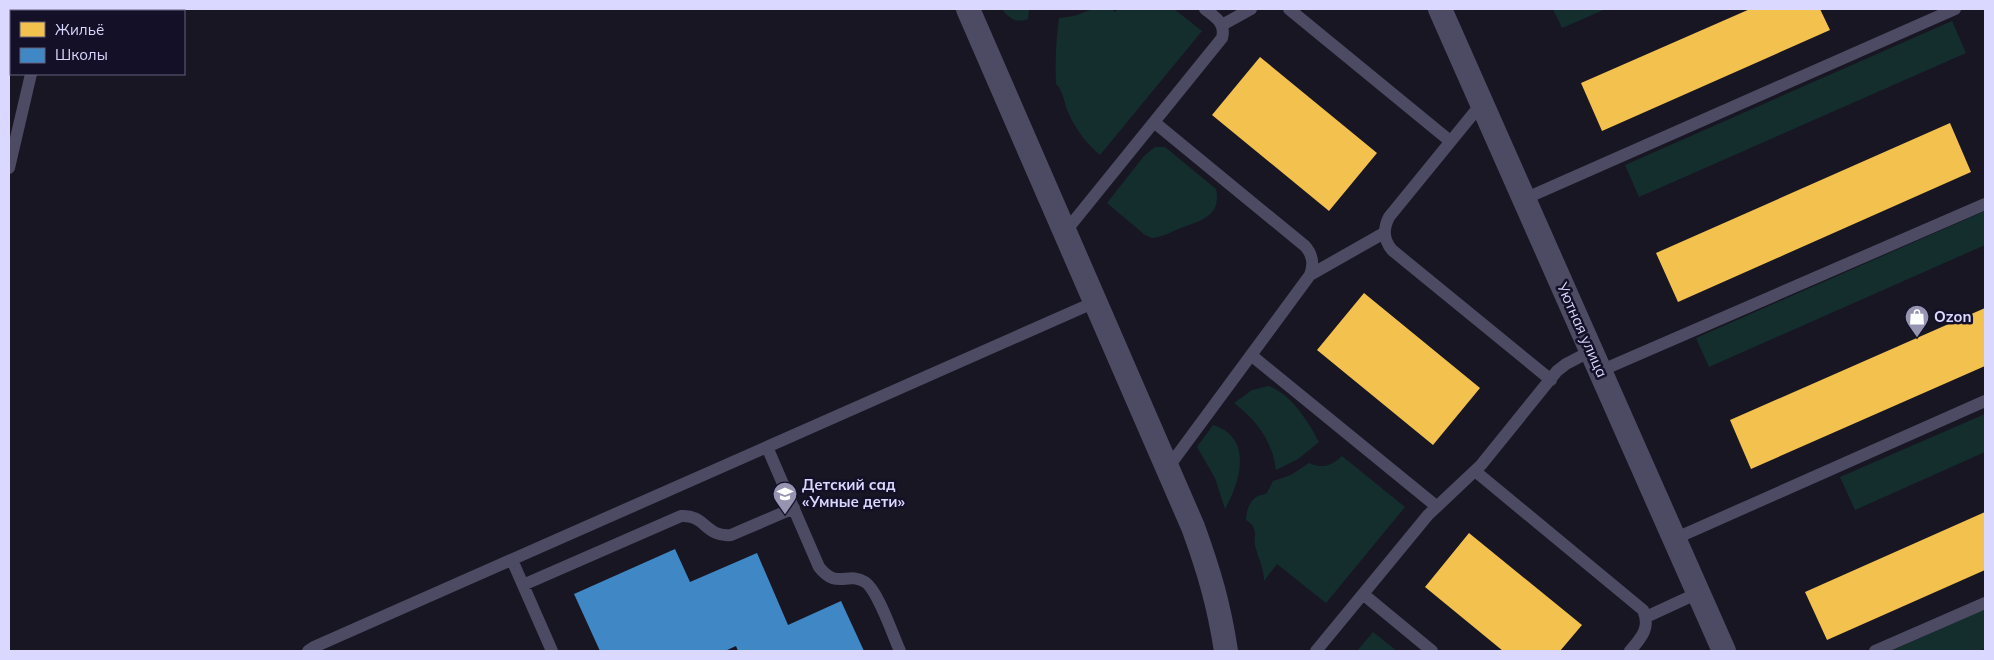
<svg xmlns="http://www.w3.org/2000/svg" width="1994" height="660" viewBox="0 0 1994 660" font-family="Mulish,sans-serif">
<style>
.green{fill:#142e2e}
.homes{fill:#f2c14e}
.schools{fill:#3f88c5}
.lines{fill:none;stroke-linecap:round;stroke-linejoin:round}
.lane{stroke:#4c4b63;stroke-width:12}
.street{stroke:#4c4b63;stroke-width:24}
.labels{text-anchor:middle;stroke-width:5;stroke-linejoin:round;paint-order:stroke}
.poi-label{font-size:15px;font-weight:bold;fill:#dbd8ff;stroke:#141028;text-anchor:start}
.street-label{font-size:15px;fill:#dbd8ff;stroke:#141028}
</style>
<rect width="100%" height="100%" fill="#181622"/>
<path class="green" d="M 1002,9 L 1029,9 L 1028,19 C 1015,23 1010,19 1002,9 Z
M 1093,9 L 1111,9 L 1115,12 L 1118,9 L 1174,9 L 1202,31 L 1100,155 C 1087,144 1076,130 1069,114 C 1064,105 1064,91 1056,84 C 1055,62 1056,40 1059,18 L 1074,16 Z
M 1553,9 L 1606,9 L 1562,28 Z
M 1952,21 L 1966,53 L 1639,197 L 1625,165 Z
M 1155,147 L 1165,147 L 1216,189 C 1222,217 1199,221 1178,229 C 1170,233 1161,237 1152,238 L 1145,235 L 1107,203 L 1144,156 Z
M 1985,211 L 1985,245 L 1709,367 L 1696,338 Z
M 1269,386 C 1292,395 1308,421 1319,442 L 1298,459 L 1276,470 C 1272,440 1257,421 1234,403 L 1252,390 Z
M 1985,414 L 1985,452 L 1855,510 L 1840,477 Z
M 1213,425 C 1254,438 1240,482 1225,509 L 1215,478 L 1197,447 Z
M 1342,456 L 1405,507 L 1326,603 L 1277,564 L 1264,581 C 1264,568 1258,558 1255,545 C 1254,540 1256,534 1254,529 C 1253,524 1249,522 1246,520 C 1246,512 1249,502 1256,497 C 1259,495 1264,495 1267,493 L 1273,481 L 1291,475 L 1309,463 C 1322,469 1332,466 1342,456 Z
M 1985,609 L 1985,648 L 1979,651 L 1891,651 Z
M 1373,632 L 1397,651 L 1357,651 Z"/>
<path class="homes" d="M 1750,9 L 1820,9 L 1830,30 L 1602,131 L 1581,83 Z
M 1260,57 L 1377,153 L 1329,211 L 1212,115 Z
M 1950,123 L 1971,172 L 1678,302 L 1656,253 Z
M 1364,293 L 1480,388 L 1433,445 L 1317,350 Z
M 1985,308 L 1985,366 L 1751,469 L 1730,420 Z
M 1985,512 L 1985,570 L 1827,640 L 1805,592 Z
M 1469,533 L 1582,625 L 1560,651 L 1503,651 L 1425,587 Z"/>
<path class="schools" d="M 675,549 L 690,582 L 757,553 L 788,625 L 841,601 L 864,651 L 738,651 L 736,646 L 725,651 L 600,651 L 574,594 Z"/>
<g class="lines">
<path class="lane" d="M 1289,9 L 1450,141
M 45,11 L 46,9
M 1222,25 L 1251,9
M 1482,103 L 1389,217 C 1383,229 1383,239 1392,250 L 1551,380
M 1154,122 L 1305,246 C 1313,255 1314,264 1310,275 L 1167,469
M 9,168 L 31,74
M 1524,199 L 1955,9
M 1065,232 L 1222,38 C 1226,23 1215,17 1205,9
M 1310,275 L 1384,233
M 1251,355 L 1436,506
M 1600,371 L 1985,204
M 767,447 L 819,567 C 837,590 847,571 865,582 C 878,590 893,636 900,651
M 1475,471 L 1643,610 C 1651,628 1641,638 1630,651
M 1674,539 L 1985,401
M 512,560 L 523,585
M 1646,617 L 1698,593
M 308,651 L 314,647 L 1095,302
M 552,651 L 523,585 L 681,516 C 705,514 706,538 731,535 L 794,508
M 1316,651 L 1363,594
M 1432,651 L 1363,594 L 1428,515 L 1481,465 L 1557,371 L 1566,364 L 1591,351
M 1875,651 L 1985,603"/>
<path class="street" d="M 968,9 L 1193,527 C 1209,571 1219,605 1226,651
M 1440,9 L 1724,651"/>
</g>
<defs>
<symbol id="shop-pin" viewBox="-11 -11 22 30"><path d="M0 17L-7.5 6A9.5 9.5 0 1 1 7.5 6Z" fill="#9794b2" stroke="#141028"/><path d="M-5-2.5h2.3a2.7 3.5 0 0 1 5.4 0H5L5.5 6h-11ZM-1.5-2.5h3a1.5 2.3 0 0 0-3 0Z" fill="#fff"/></symbol>
<symbol id="school-pin" viewBox="-11 -11 22 30"><path d="M0 17L-7.5 6A9.5 9.5 0 1 1 7.5 6Z" fill="#9794b2" stroke="#141028"/><path d="M0-5L7-2L0 1L-7-2ZM-4 1L0 2.5L4 1V4Q0 6-4 4Z" fill="#fff"/></symbol>
</defs>
<g fill-rule="evenodd">
<use href="#shop-pin" x="1903" y="303" width="28" height="38"/>
<use href="#school-pin" x="771" y="480" width="28" height="38"/>
</g>
<g class="labels">
<g class="poi-label">
<text x="1934" y="322">Ozon</text>
<text x="802" y="490">Детский сад<tspan x="802" dy="17">«Умные дети»</tspan></text>
</g>
<g class="street-label">
<text transform="translate(1582 330) rotate(66)" y="5">Уютная улица</text>
</g>
</g>
<rect width="1994" height="660" fill="none" stroke="#dbd8ff" stroke-width="20"/>
<rect x="10" y="10" width="175" height="65" fill="#141028" stroke="#64607e"/>
<rect x="20" y="22" width="25" height="15" fill="#f2c14e" stroke="#64607e"/>
<text x="55" y="35" font-size="15" fill="#dbd8ff">Жильё</text>
<rect x="20" y="48" width="25" height="15" fill="#3f88c5" stroke="#64607e"/>
<text x="55" y="60" font-size="15" fill="#dbd8ff">Школы</text>
</svg>
